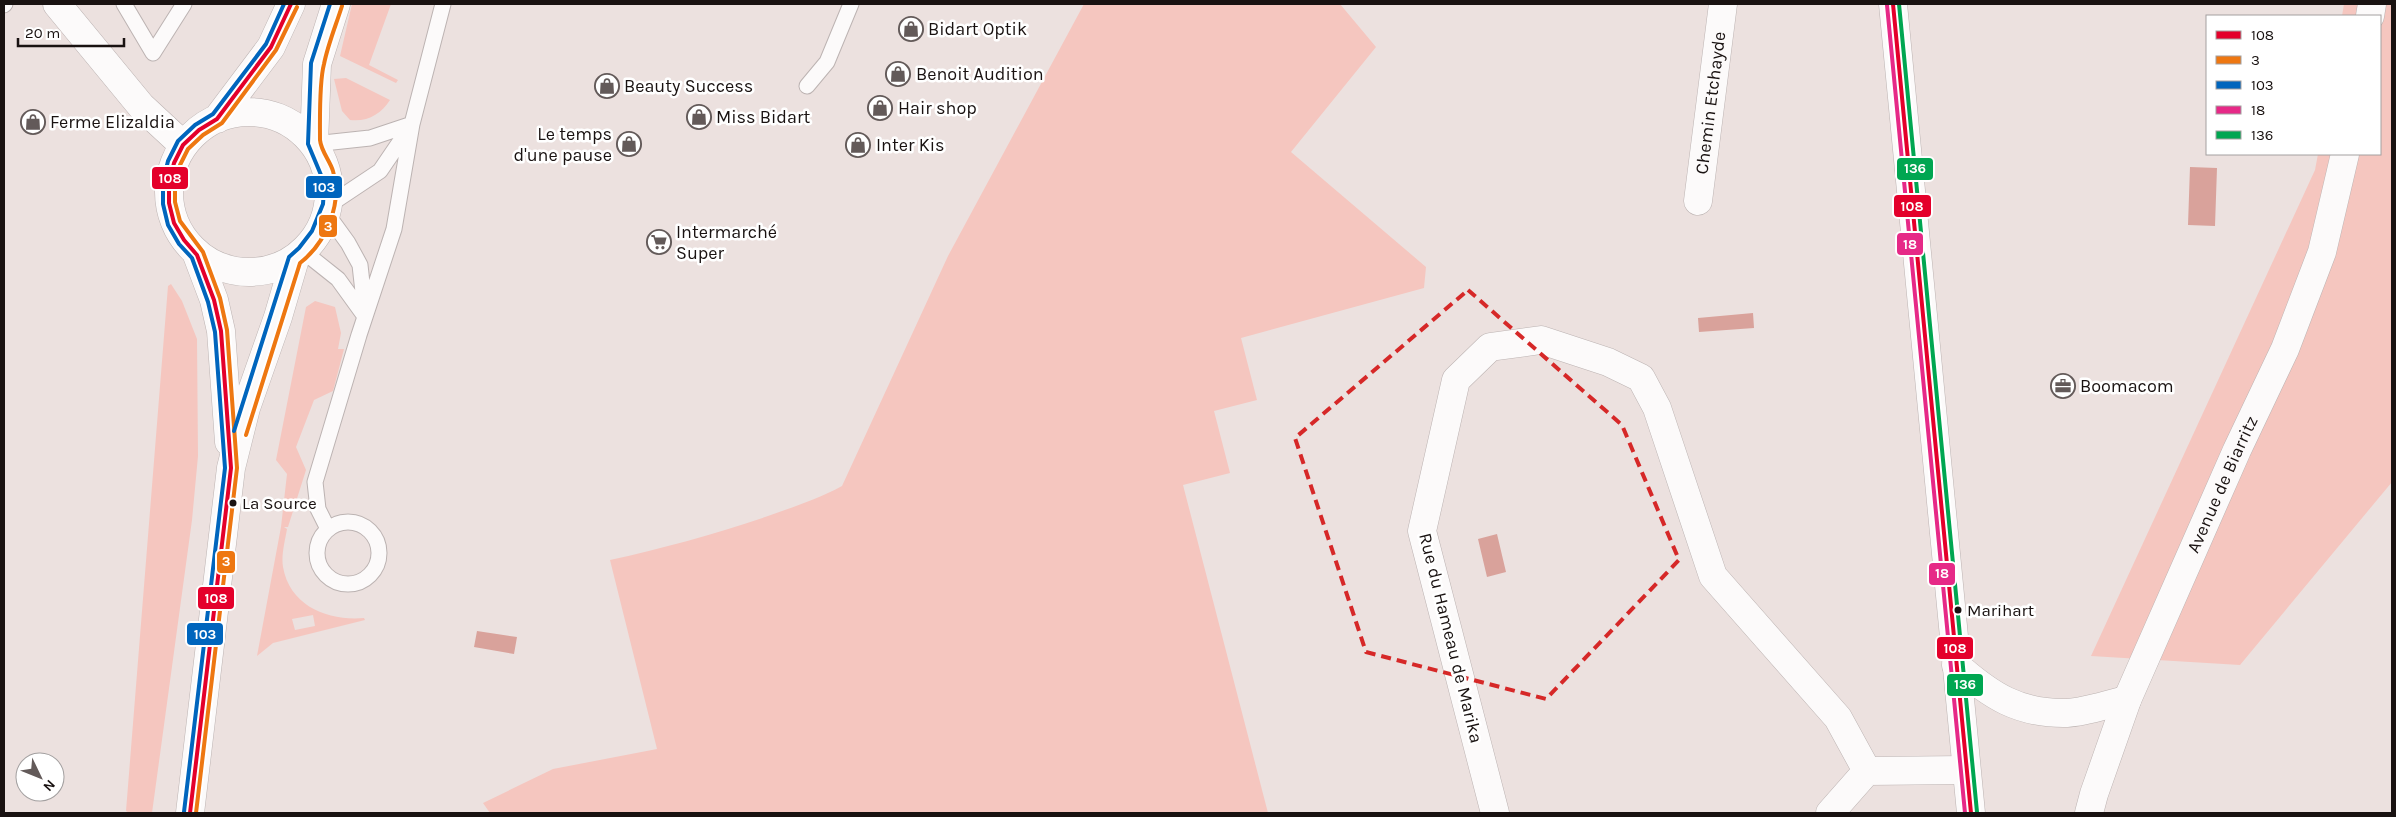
<svg xmlns="http://www.w3.org/2000/svg" width="2396" height="817" viewBox="0 0 2396 817" font-family="Karla,sans-serif">
<style>
.green{fill:#f5c6bf;fill-rule:evenodd}
.water{fill:#d9a29b}
.lines{fill:none;stroke-linecap:round;stroke-linejoin:round}
.lane-casing{stroke:#bcb3b2;stroke-width:17}
.street-casing{stroke:#bcb3b2;stroke-width:29}
.secondary-casing{stroke:#bcb3b2;stroke-width:29}
.primary-casing{stroke:#bcb3b2;stroke-width:29}
.lane{stroke:#fcfafa;stroke-width:15}
.street{stroke:#fcfafa;stroke-width:28}
.secondary{stroke:#fcfafa;stroke-width:28}
.primary{stroke:#fcfafa;stroke-width:28}
.bus-1-casing{stroke:#fff;stroke-width:8}
.bus-2-casing{stroke:#fff;stroke-width:8}
.bus-3-casing{stroke:#fff;stroke-width:8}
.bus-4-casing{stroke:#fff;stroke-width:8}
.bus-5-casing{stroke:#fff;stroke-width:8}
.bus-1{stroke:#e4002b;stroke-width:4}
.bus-2{stroke:#e71;stroke-width:4}
.bus-3{stroke:#0065bd;stroke-width:4}
.bus-4{stroke:#e62987;stroke-width:4}
.bus-5{stroke:#00a651;stroke-width:4}
.marked{fill:none;stroke:#d62828;stroke-width:4;stroke-dasharray:10 6;stroke-linejoin:round}
.bus-dot{fill:#191211;stroke:#fff;stroke-width:2}
.labels{text-anchor:middle;stroke-width:5;stroke-linejoin:round;paint-order:stroke}
.bus-label{font-size:17px;fill:#191211;stroke:#fff;text-anchor:start}
.poi-label{font-size:18px;fill:#191211;stroke:#fff;text-anchor:start}
.street-label{font-size:18px;fill:#191211;stroke:#fff}
.line-badge{stroke:#fff;stroke-width:2}
.badge-label{font-size:14px;text-anchor:middle;font-weight:bold;fill:#fff}
</style>
<rect width="100%" height="100%" fill="#ece1df"/>
<path class="green" d="M 352,4 L 391,4 L 369,65 L 398,80 L 396,83 L 340,56 Z
M 1084,4 L 1340,4 L 1376,47 L 1291,152 L 1426,267 L 1424,288 L 1241,338 L 1257,400 L 1214,411 L 1230,473 L 1183,485 L 1268,813 L 490,813 L 483,803 L 553,769 L 657,749 L 610,560 C 663,548 716,534 768,516 C 793,507 818,499 842,486 L 948,256 Z
M 2344,4 L 2392,4 L 2392,482 L 2240,665 L 2091,656 L 2315,170 L 2318,154 L 2380,154 L 2380,16 L 2342,16 Z
M 346,78 L 390,100 C 381,114 368,122 350,120 L 342,111 L 334,79 Z
M 171,284 L 182,301 L 197,339 L 198,456 L 192,520 L 152,813 L 129,813 L 126,811 L 168,286 Z
M 315,301 L 335,307 L 341,333 L 338,349 L 344,349 L 333,391 L 314,400 L 296,447 L 306,470 L 288,527 L 284,527 L 287,529 C 285,541 281,555 283,567 C 290,607 329,621 364,618 L 365,620 L 273,643 L 257,656 L 281,527 L 287,474 L 276,460 L 306,307 ZM 313,615 L 315,626 L 295,630 L 292,619 Z"/>
<path class="water" d="M 2190,167 L 2217,168 L 2215,226 L 2188,225 Z
M 1753,313 L 1754,328 L 1699,332 L 1698,318 Z
M 1497,534 L 1506,572 L 1487,577 L 1478,539 Z
M 477,631 L 517,637 L 514,654 L 474,647 Z"/>
<g class="lines">
<defs>
<path id="lane" d="M 124,4 L 153,53 L 184,4
M 4,5 L 5,4
M 807,86 L 827,62 L 851,4
M 314,144 L 370,138 L 412,124
M 329,205 L 380,171 L 410,127
M 327,214 L 348,243 L 360,265 L 365,310
M 304,252 L 338,279 L 364,315
M317 553a31 31 0 1 1 62 0a31 31 0 1 1-62 0Z
M 328,529 L 318,509 L 315,482 L 359,335 L 394,229 L 412,124 L 443,4"/>
<g id="street">
<path d="M 57,4 L 141,106 L 183,145"/>
<path id="s1" d="M 1698,201 L 1723,4"/>
<path d="M 1495,813 L 1422,531 L 1456,380 L 1490,347 L 1541,340 L 1608,362 L 1641,378 L 1657,408 L 1713,576 L 1838,718 L 1867,771"/>
<path d="M 1830,813 L 1867,771 L 1966,770"/>
</g>
<g id="secondary">
<path d="M 1893,4 L 1971,813"/>
<path d="M 2370,16 L 2372,4"/>
<path d="M 1956,665 C 1991,696 2019,714 2067,713 C 2086,712 2108,704 2127,700"/>
<path id="s2" d="M 2089,813 L 2094,794 L 2127,700 L 2237,450 L 2285,349 L 2322,252 L 2345,154"/>
</g>
<path id="primary" d="M169 192a80 80 0 1 1 160 0a80 80 0 1 1-160 0Z
M 217,119 L 271,47 L 291,4
M 314,144 L 317,64 L 336,4
M 197,255 L 214,300 L 221,331 L 229,442
M 190,813 L 231,468 L 246,408 L 278,317 L 295,259"/>
</defs>
<use href="#lane" class="lane-casing"/>
<use href="#street" class="street-casing"/>
<use href="#secondary" class="secondary-casing"/>
<use href="#primary" class="primary-casing"/>
<use href="#lane" class="lane"/>
<use href="#street" class="street"/>
<use href="#secondary" class="secondary"/>
<use href="#primary" class="primary"/>
<defs>
<path id="bus-1" d="M 1893,4 L 1971,813
M 190,813 L 231,468 L 221,331 L 214,300 L 197,255 L 184,240 L 174,223 L 169,203 L 169,183 L 174,163 L 183,145 L 199,130 L 217,119 L 271,47 L 291,4"/>
<path id="bus-2" d="M 246,435 L 300,263 C 326,243 343,203 333,171 C 330,161 321,151 320,140 C 320,119 319,83 324,64 C 328,44 336,25 342,6
M 196,813 L 237,468 L 227,330 L 220,298 L 203,252 L 180,221 L 175,202 L 175,184 L 180,165 L 188,149 L 203,135 L 222,123 L 276,50 L 297,7"/>
<path id="bus-3" d="M 234,431 L 289,257 L 299,248 L 312,231 L 323,204 L 324,189 L 321,175 L 308,144 L 311,63 L 330,4
M 184,812 L 225,468 L 215,332 L 208,302 L 192,258 L 179,244 L 168,225 L 163,204 L 163,182 L 168,161 L 178,141 L 195,125 L 213,114 L 266,44 L 284,4"/>
<path id="bus-4" d="M 1887,5 L 1965,813"/>
<path id="bus-5" d="M 1899,4 L 1977,812"/>
</defs>
<use href="#bus-1" class="bus-1-casing"/>
<use href="#bus-2" class="bus-2-casing"/>
<use href="#bus-3" class="bus-3-casing"/>
<use href="#bus-4" class="bus-4-casing"/>
<use href="#bus-5" class="bus-5-casing"/>
<use href="#bus-1" class="bus-1"/>
<use href="#bus-2" class="bus-2"/>
<use href="#bus-3" class="bus-3"/>
<use href="#bus-4" class="bus-4"/>
<use href="#bus-5" class="bus-5"/>
</g>
<path class="marked" d="M 1468,290 L 1622,425 L 1679,560 L 1546,699 L 1366,652 L 1295,438 Z"/>
<defs>
<symbol id="shop-ring" viewBox="-11 -11 22 22"><circle r="9.5" fill="#fff" stroke="#635a59" stroke-width="1.5"/><path d="M-5-2.5h2.3a2.7 3.5 0 0 1 5.4 0H5L5.5 6h-11ZM-1.5-2.5h3a1.5 2.3 0 0 0-3 0Z" fill="#635a59"/></symbol>
<symbol id="supermarket-ring" viewBox="-11 -11 22 22"><circle r="9.5" fill="#fff" stroke="#635a59" stroke-width="1.5"/><path d="M-6-5.5h2.5l.6 2H6L4.5 2H-2.5L-4.4-4H-6ZM-1.5 3.2a1.3 1.3 0 1 0 .1 0ZM3 3.2a1.3 1.3 0 1 0 .1 0Z" fill="#635a59"/></symbol>
<symbol id="office-ring" viewBox="-11 -11 22 22"><circle r="9.5" fill="#fff" stroke="#635a59" stroke-width="1.5"/><path d="M-6-3h4V-5.5h4V-3h4V5H-6ZM-1-4.5V-3h2v-1.5ZM-6 0V1H6V0Z" fill="#635a59"/></symbol>
</defs>
<g fill-rule="evenodd">
<use href="#shop-ring" x="897" y="15" width="28" height="28"/>
<use href="#shop-ring" x="884" y="60" width="28" height="28"/>
<use href="#shop-ring" x="593" y="72" width="28" height="28"/>
<use href="#shop-ring" x="866" y="94" width="28" height="28"/>
<use href="#shop-ring" x="685" y="103" width="28" height="28"/>
<use href="#shop-ring" x="19" y="108" width="28" height="28"/>
<use href="#shop-ring" x="615" y="130" width="28" height="28"/>
<use href="#shop-ring" x="844" y="131" width="28" height="28"/>
<use href="#supermarket-ring" x="645" y="228" width="28" height="28"/>
<use href="#office-ring" x="2049" y="372" width="28" height="28"/>
</g>
<g class="bus-dot">
<circle cx="233" cy="503" r="4.5"/>
<circle cx="1958" cy="610" r="4.5"/>
</g>
<g class="labels">
<g class="bus-label">
<text x="242" y="509">La Source</text>
<text x="1967" y="616">Marihart</text>
</g>
<g class="poi-label">
<text x="928" y="35">Bidart Optik</text>
<text x="916" y="80">Benoit Audition</text>
<text x="624" y="92">Beauty Success</text>
<text x="898" y="114">Hair shop</text>
<text x="716" y="123">Miss Bidart</text>
<text x="50" y="128">Ferme Elizaldia</text>
<text x="612" y="140" text-anchor="end">Le temps<tspan x="612" dy="21">d'une pause</tspan></text>
<text x="876" y="151">Inter Kis</text>
<text x="676" y="238">Intermarché<tspan x="676" dy="21">Super</tspan></text>
<text x="2080" y="392">Boomacom</text>
</g>
<g class="street-label">
<text dy="6" stroke="none"><textPath href="#s1" startOffset="99">Chemin Etchayde</textPath></text>
<text dy="6" stroke="none"><textPath href="#s2" startOffset="355">Avenue de Biarritz</textPath></text>
<text transform="translate(1451 638) rotate(76)" y="6">Rue du Hameau de Marika</text>
</g>
</g>
<g class="line-badge">
<rect x="1896" y="157" width="38" height="24" rx="5" fill="#00a651"/>
<rect x="151" y="166" width="38" height="24" rx="5" fill="#e4002b"/>
<rect x="305" y="175" width="38" height="24" rx="5" fill="#0065bd"/>
<rect x="1893" y="194" width="39" height="24" rx="5" fill="#e4002b"/>
<rect x="318" y="214" width="20" height="24" rx="5" fill="#e71"/>
<rect x="1896" y="232" width="28" height="24" rx="5" fill="#e62987"/>
<rect x="216" y="550" width="20" height="24" rx="5" fill="#e71"/>
<rect x="1928" y="562" width="28" height="24" rx="5" fill="#e62987"/>
<rect x="197" y="586" width="38" height="24" rx="5" fill="#e4002b"/>
<rect x="186" y="622" width="38" height="24" rx="5" fill="#0065bd"/>
<rect x="1936" y="636" width="38" height="24" rx="5" fill="#e4002b"/>
<rect x="1946" y="673" width="38" height="24" rx="5" fill="#00a651"/>
</g>
<g class="badge-label">
<text x="1915" y="173">136</text>
<text x="170" y="183">108</text>
<text x="324" y="192">103</text>
<text x="1912" y="211">108</text>
<text x="328" y="231">3</text>
<text x="1910" y="249">18</text>
<text x="226" y="566">3</text>
<text x="1942" y="578">18</text>
<text x="216" y="603">108</text>
<text x="205" y="639">103</text>
<text x="1955" y="653">108</text>
<text x="1965" y="689">136</text>
</g>
<rect width="2396" height="817" fill="none" stroke="#191211" stroke-width="10"/>
<rect x="2206" y="15" width="175" height="140" fill="#ffffff" stroke="#a3a0a0"/>
<rect x="2216" y="31" width="25" height="8" fill="#e4002b" stroke="#a3a0a0"/>
<text x="2251" y="40" font-size="15" fill="#191211">108</text>
<rect x="2216" y="56" width="25" height="8" fill="#ee7711" stroke="#a3a0a0"/>
<text x="2251" y="65" font-size="15" fill="#191211">3</text>
<rect x="2216" y="81" width="25" height="8" fill="#0065bd" stroke="#a3a0a0"/>
<text x="2251" y="90" font-size="15" fill="#191211">103</text>
<rect x="2216" y="106" width="25" height="8" fill="#e62987" stroke="#a3a0a0"/>
<text x="2251" y="115" font-size="15" fill="#191211">18</text>
<rect x="2216" y="131" width="25" height="8" fill="#00a651" stroke="#a3a0a0"/>
<text x="2251" y="140" font-size="15" fill="#191211">136</text>
<g transform="translate(40 777) rotate(133)"><circle r="24" fill="#ffffff" stroke="#a3a0a0"/>
<path d="M0-4L9 19L0 12L-9 19Z" fill="#635a59"/>
<text y="-8" font-size="14" font-weight="bold" text-anchor="middle" fill="#191211">N</text>
</g>
<path d="M18 38v8h106v-8" fill="none" stroke="#191211" stroke-width="2.5"/>
<text x="25" y="38" font-size="15" fill="#191211" stroke="#ffffff" stroke-width="4" paint-order="stroke">20 m</text>
</svg>
